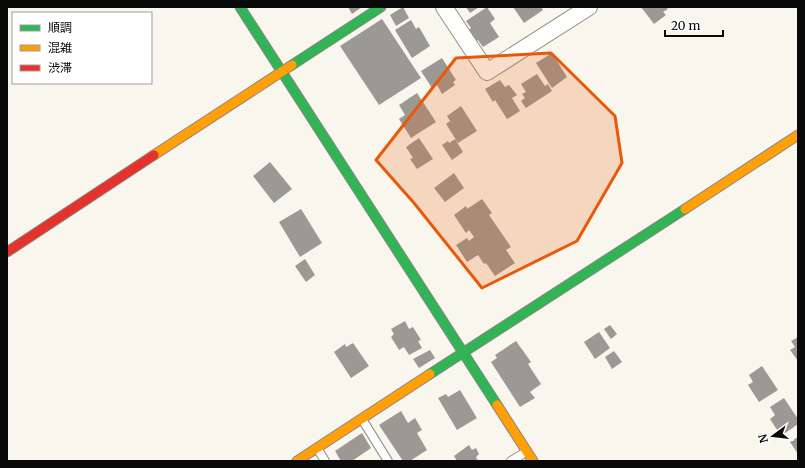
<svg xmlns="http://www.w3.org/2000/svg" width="805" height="468" viewBox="0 0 805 468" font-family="Merriweather,'Noto Sans JP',serif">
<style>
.building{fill:#9c9893}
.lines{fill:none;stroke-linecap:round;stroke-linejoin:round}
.lane-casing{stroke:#92908c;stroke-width:10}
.street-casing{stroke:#92908c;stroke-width:18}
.fast-casing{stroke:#888783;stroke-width:11}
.slow-casing{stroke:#888783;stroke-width:11}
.jam-casing{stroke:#888783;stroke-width:11}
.lane{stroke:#fefefc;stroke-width:8}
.street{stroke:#fefefc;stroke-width:16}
.fast{stroke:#30b455;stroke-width:9}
.slow{stroke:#ff9f0a;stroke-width:9}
.jam{stroke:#e5322d;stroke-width:9}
.marked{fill:#e8590c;fill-opacity:0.2;stroke:#e8590c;stroke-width:3;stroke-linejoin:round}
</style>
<rect width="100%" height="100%" fill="#f9f6ed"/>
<path class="building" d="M 348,7 L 362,7 L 352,14 Z
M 403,7 L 409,18 L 396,26 L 390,15 Z
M 466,7 L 479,7 L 470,13 Z
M 487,7 L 495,19 L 490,23 L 499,37 L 483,47 L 478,40 L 475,43 L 467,31 L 471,28 L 466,21 Z
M 513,7 L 541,7 L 543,10 L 524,23 Z
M 641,7 L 666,7 L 668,9 L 663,12 L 666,15 L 654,24 Z
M 382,19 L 421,78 L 379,105 L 340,46 Z
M 411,20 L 416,29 L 419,27 L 430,46 L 412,58 L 395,30 Z
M 552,53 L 567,77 L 552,88 L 536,63 Z
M 442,58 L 456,80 L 453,82 L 455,85 L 442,94 L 437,85 L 432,88 L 421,71 Z
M 537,74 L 545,86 L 548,84 L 552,91 L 526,108 L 521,101 L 525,98 L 522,94 L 526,92 L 521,84 Z
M 500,80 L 505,87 L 509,85 L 517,95 L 512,98 L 520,111 L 507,119 L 495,100 L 493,102 L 485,89 Z
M 417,93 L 436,122 L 411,138 L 399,119 L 405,115 L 399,105 Z
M 461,106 L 477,131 L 458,143 L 446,124 L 450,121 L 447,116 Z
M 419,138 L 433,159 L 417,169 L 410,159 L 413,158 L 406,147 Z
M 455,139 L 463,152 L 452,160 L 442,145 L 448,141 L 449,143 Z
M 270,162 L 292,189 L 274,203 L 253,176 Z
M 454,173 L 464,188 L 445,202 L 434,188 Z
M 482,199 L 492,213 L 489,215 L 511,247 L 506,250 L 515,263 L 495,276 L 486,263 L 484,264 L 478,255 L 467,262 L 456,245 L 467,238 L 469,241 L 474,237 L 469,230 L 466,233 L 454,215 L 466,206 L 467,209 Z
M 301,209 L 322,243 L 300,257 L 279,222 Z
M 305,259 L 315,275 L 306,282 L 295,266 Z
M 405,321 L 409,329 L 413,327 L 421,340 L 418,341 L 422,348 L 409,355 L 404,347 L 399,350 L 391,337 L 394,334 L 391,329 Z
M 610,325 L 617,334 L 611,339 L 604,329 Z
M 599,332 L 610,348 L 595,359 L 584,342 Z
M 798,337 L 798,361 L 790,350 L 795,347 L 791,341 Z
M 516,341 L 531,362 L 528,364 L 541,384 L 530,392 L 535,398 L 520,407 L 491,362 L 497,358 L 495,355 Z
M 353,343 L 369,366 L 351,378 L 334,352 L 345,344 L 346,347 Z
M 430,350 L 435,358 L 419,368 L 413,359 Z
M 614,351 L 622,362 L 612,369 L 605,357 Z
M 762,366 L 778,390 L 759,402 L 748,385 L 753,382 L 749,375 Z
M 460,390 L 477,418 L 457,430 L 438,398 L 446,394 L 448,397 Z
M 784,398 L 798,419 L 798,424 L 781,436 L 770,419 L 775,415 L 770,407 Z
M 401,411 L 408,423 L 415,418 L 422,430 L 417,433 L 427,450 L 410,461 L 403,461 L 379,425 Z
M 362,433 L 371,448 L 352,461 L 341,461 L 335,451 Z
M 798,437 L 798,454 L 790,442 Z
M 469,445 L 472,450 L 476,448 L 479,454 L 476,457 L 478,461 L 457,461 L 454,456 Z"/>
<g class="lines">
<defs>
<path id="lane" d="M 362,419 L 388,461
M 317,448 L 325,461
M 511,461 L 526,452"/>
<path id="street" d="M 444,7 L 487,72 L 589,7"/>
<path id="fast" d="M 240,7 L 497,405
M 292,65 L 381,7
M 430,374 L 685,209"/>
<path id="slow" d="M 154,155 L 292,65
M 685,209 L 798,135
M 497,405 L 533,461
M 297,461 L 430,374"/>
<path id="jam" d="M 7,252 L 154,155"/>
</defs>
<use href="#lane" class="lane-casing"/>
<use href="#street" class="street-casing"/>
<use href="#fast" class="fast-casing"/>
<use href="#slow" class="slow-casing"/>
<use href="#jam" class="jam-casing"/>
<use href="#lane" class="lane"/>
<use href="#street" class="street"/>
<use href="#fast" class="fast"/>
<use href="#slow" class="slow"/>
<use href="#jam" class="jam"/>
</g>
<path class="marked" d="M 551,53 L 615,116 L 622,163 L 577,241 L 482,288 L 414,203 L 376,160 L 456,58 Z"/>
<rect width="805" height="468" fill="none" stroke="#0a0a0a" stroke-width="16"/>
<rect x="12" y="12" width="140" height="72" fill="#ffffff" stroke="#9d9d9d"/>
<rect x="20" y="25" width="20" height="6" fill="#30b455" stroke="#9d9d9d"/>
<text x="48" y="32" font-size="12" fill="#0a0a0a">順調</text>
<rect x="20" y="45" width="20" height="6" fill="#ff9f0a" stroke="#9d9d9d"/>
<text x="48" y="52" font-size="12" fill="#0a0a0a">混雑</text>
<rect x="20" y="65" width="20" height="6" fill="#e5322d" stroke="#9d9d9d"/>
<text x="48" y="72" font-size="12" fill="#0a0a0a">渋滞</text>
<g transform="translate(773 436) rotate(255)" stroke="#ffffff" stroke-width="3" paint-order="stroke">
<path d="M0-3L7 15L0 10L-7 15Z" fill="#0a0a0a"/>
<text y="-6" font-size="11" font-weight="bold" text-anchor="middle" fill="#0a0a0a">N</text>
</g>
<path d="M665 30v6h58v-6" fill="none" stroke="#0a0a0a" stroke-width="2"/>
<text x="671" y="30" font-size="12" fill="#0a0a0a" stroke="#ffffff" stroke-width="3" paint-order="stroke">20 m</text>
</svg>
